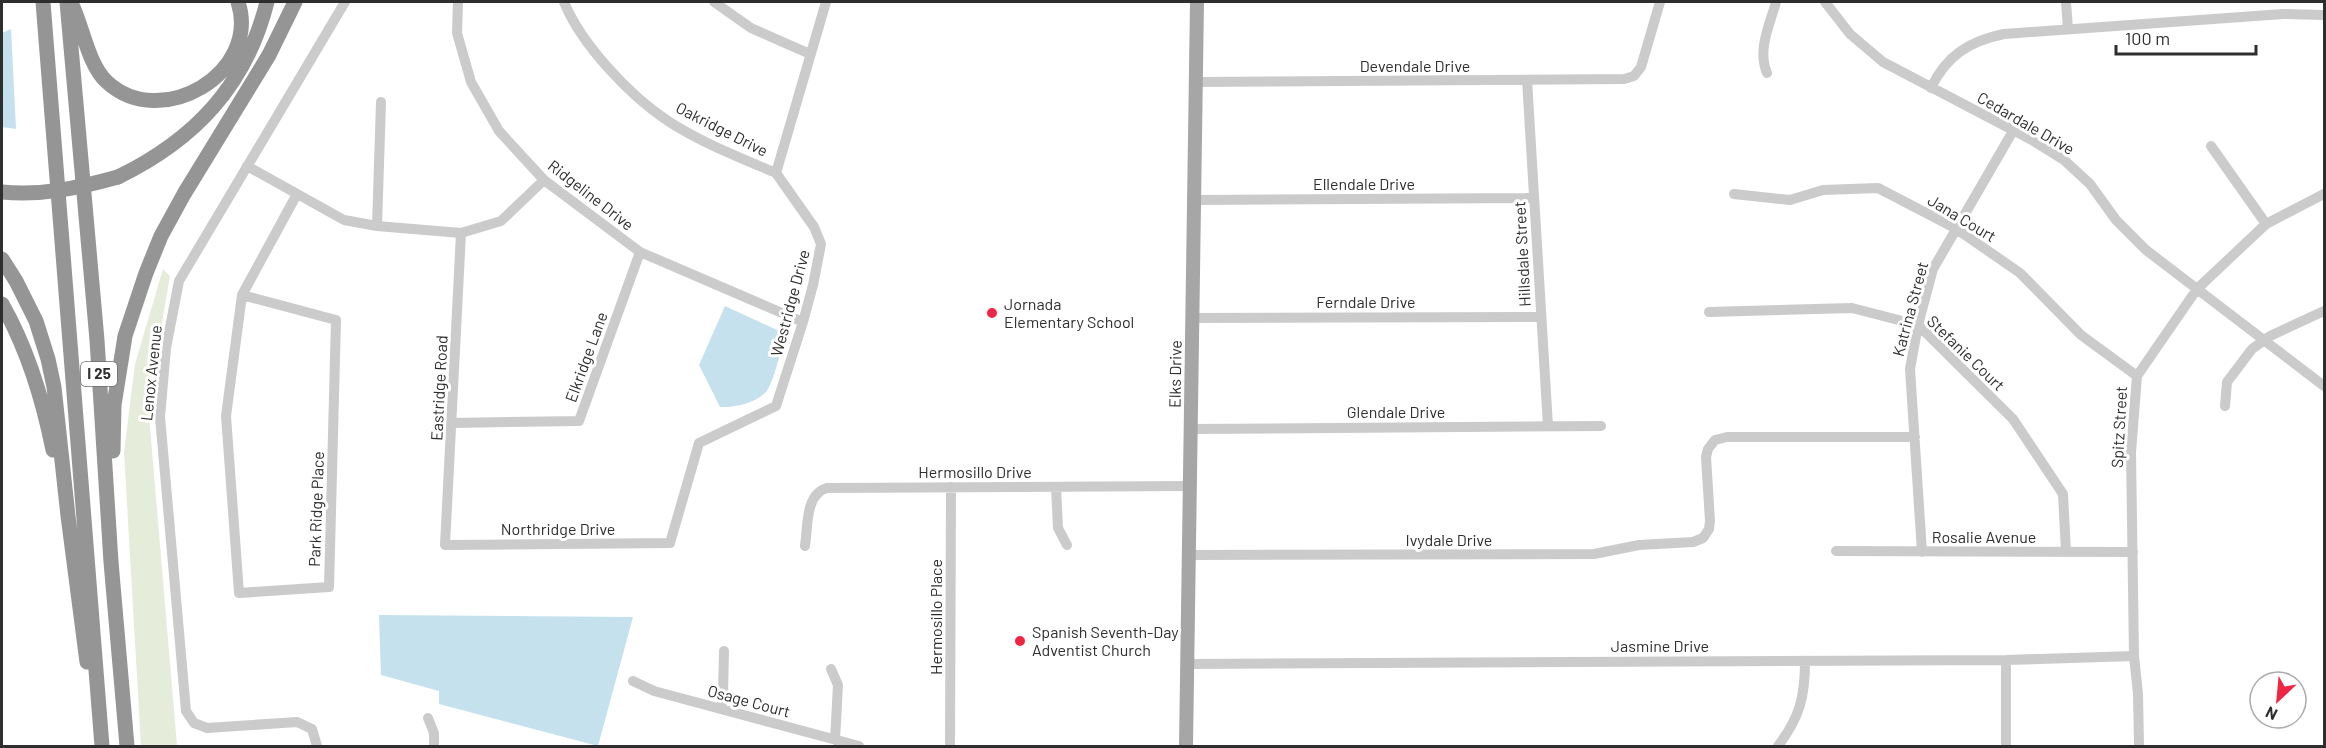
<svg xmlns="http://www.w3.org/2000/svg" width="2326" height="748" viewBox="0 0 2326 748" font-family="Barlow,sans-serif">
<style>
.green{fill:#e5ecda}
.water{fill:#c5e1ed}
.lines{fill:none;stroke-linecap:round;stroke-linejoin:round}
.minor{stroke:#cbcbcb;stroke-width:10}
.major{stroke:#a6a6a6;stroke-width:14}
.highway{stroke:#959595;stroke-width:15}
.highway-bridge{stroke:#959595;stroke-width:15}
.poi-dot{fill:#ef2544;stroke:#fff;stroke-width:2}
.labels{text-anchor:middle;stroke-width:6;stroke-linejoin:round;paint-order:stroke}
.shield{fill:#fff;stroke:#6d6d6d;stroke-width:1.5}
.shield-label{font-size:15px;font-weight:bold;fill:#2e2e2e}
.street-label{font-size:16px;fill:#2e2e2e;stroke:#fff}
.poi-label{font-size:16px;fill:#2e2e2e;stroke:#fff;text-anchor:start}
</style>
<rect width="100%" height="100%" fill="#fff"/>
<path class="green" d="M 163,269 L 170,276 L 148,403 L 177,746 L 141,746 L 124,452 L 135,364 Z"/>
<path class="water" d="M 11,29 L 16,129 L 2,127 L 2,33 Z
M 725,306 L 786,334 C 781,349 775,377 768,389 C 759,403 734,408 720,407 L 699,365 Z
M 379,615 L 633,617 L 598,746 L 439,704 L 439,691 L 381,675 Z"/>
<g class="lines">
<path class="minor" d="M 458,2 L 457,33 L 471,82 L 499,131 L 544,180 L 640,252 L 803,322
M 564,2 C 581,44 630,96 668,121 C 700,142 741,158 776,173
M 714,2 L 751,28 L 810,54
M 1825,2 L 1850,34 L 1883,62 L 2032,140 L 2064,160 L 2090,184 L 2116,220 L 2146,250 L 2324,386
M 2066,2 L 2068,29
M 1767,73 C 1757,50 1770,24 1776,2
M 1527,80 L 1548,426
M 1196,82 L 1624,79 L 1634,76 L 1641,67 L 1660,2
M 1931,88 C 1946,56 1969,41 2004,34 L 2283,14 L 2324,15
M 2211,146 L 2266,224
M 247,166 L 344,220 L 377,226 L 461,233 L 501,221 L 544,180
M 1734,194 L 1790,200 L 1823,190 L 1878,188 L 1955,228 L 2020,273 L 2081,335 L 2137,376
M 1195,200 L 1533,198
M 377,226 L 381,102
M 461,233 L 445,545 L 670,543 L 699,443 L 776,406 L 803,322 L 813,285 L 821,244 L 814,227 L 776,173 L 826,2
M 242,295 L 336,320 L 329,587 L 239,593 L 226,416 L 242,295 L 297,194
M 1709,312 L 1852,308 L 1918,325 L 2013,419 L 2063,494 L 2066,552
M 1192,318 L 1541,317
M 2225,406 L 2227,382 L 2252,349 L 2270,336 L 2324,311
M 452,423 L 579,421 L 640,252
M 1191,429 L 1601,426
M 1056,487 L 1058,528 L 1067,545
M 805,546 C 808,527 805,494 827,488 L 1189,486
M 1836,551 L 2133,552
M 1922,552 L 1910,369 L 1918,325 L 1933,269 L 2013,131
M 1189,555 L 1594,554 L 1639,545 L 1693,542 L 1703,538 L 1709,529 L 1710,521 L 1706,457 L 1708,449 L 1715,440 L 1727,437 L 1915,437
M 2006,660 L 2006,746
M 1187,664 L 2006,660 L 2134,656
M 831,669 L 838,685 L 835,740
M 633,681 L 654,691 L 859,746
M 721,709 L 723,694 L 724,651
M 428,718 L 434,733 L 434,746
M 317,746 L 312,729 L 297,722 L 207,728 L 194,723 L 186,711 L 160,417 L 166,348 L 179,281 L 345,2
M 950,746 L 951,487
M 1778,746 C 1800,717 1805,697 1805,661
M 2139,746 L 2138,694 L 2134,656 L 2131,452 L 2137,376 L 2197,289 L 2266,224 L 2324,194"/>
<path class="major" d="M 1186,746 L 1197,2"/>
<path class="highway" d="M 43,2 L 102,746
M 67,2 L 97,340 L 111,562 L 127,746
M 73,7 C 83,29 89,66 107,82 C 161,132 261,73 238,2
M 118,177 C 194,140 246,86 267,2
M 2,259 L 16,281 L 36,321 L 48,359 L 54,387 L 68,516 L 87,662
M 2,304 C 27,348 43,400 53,450
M 113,451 L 114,405 L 125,336 L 146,273 L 161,236 L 184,194 L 269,55 L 295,2"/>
<path class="highway-bridge" d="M 2,192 C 42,196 78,188 118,177"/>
</g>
<g class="poi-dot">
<circle cx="992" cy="313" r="6"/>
<circle cx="1020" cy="641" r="6"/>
</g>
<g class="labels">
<rect class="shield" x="81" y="362" width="36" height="24" rx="4.5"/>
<g class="shield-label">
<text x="99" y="379">I 25</text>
</g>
<g class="street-label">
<text x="1415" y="72">Devendale Drive</text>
<text transform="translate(2026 123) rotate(30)" y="6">Cedardale Drive</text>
<text transform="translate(722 129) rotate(27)" y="6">Oakridge Drive</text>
<text x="1364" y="190">Ellendale Drive</text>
<text transform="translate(591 195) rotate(38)" y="6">Ridgeline Drive</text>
<text transform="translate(1962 218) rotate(31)" y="6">Jana Court</text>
<text transform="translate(1522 254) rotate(-93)" y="6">Hillsdale Street</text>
<text x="1366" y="308">Ferndale Drive</text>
<text transform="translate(790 303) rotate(-75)" y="6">Westridge Drive</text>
<text transform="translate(1910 309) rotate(-75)" y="6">Katrina Street</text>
<text transform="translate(1966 353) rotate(44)" y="6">Stefanie Court</text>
<text transform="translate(586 357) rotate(-70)" y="6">Elkridge Lane</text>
<text transform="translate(151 373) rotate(-84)" y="6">Lenox Avenue</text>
<text transform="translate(1175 374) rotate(-89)" y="6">Elks Drive</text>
<text transform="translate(439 388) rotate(-87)" y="6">Eastridge Road</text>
<text x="1396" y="418">Glendale Drive</text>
<text transform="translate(2119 427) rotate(-87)" y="6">Spitz Street</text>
<text x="975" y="478">Hermosillo Drive</text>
<text transform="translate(316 509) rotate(-88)" y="6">Park Ridge Place</text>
<text x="558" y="535">Northridge Drive</text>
<text x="1984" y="543">Rosalie Avenue</text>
<text x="1449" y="546">Ivydale Drive</text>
<text transform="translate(936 617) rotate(-90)" y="6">Hermosillo Place</text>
<text x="1660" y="652">Jasmine Drive</text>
<text transform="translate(749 701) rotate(15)" y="6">Osage Court</text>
</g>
<g class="poi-label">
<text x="1004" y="310">Jornada<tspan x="1004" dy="18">Elementary School</tspan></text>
<text x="1032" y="638">Spanish Seventh-Day<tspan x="1032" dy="18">Adventist Church</tspan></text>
</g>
</g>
<rect width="2326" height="748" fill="none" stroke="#2e2e2e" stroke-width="6"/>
<g transform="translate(2278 700) rotate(206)"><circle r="28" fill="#ffffff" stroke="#ababab" stroke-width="1.5"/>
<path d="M0-4.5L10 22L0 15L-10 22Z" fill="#ef2544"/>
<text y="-9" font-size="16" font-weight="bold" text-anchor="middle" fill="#2e2e2e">N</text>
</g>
<path d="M2116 45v9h140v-9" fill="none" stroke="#2e2e2e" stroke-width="3"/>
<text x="2125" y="45" font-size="18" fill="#2e2e2e" stroke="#ffffff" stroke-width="4.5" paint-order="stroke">100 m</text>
</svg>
